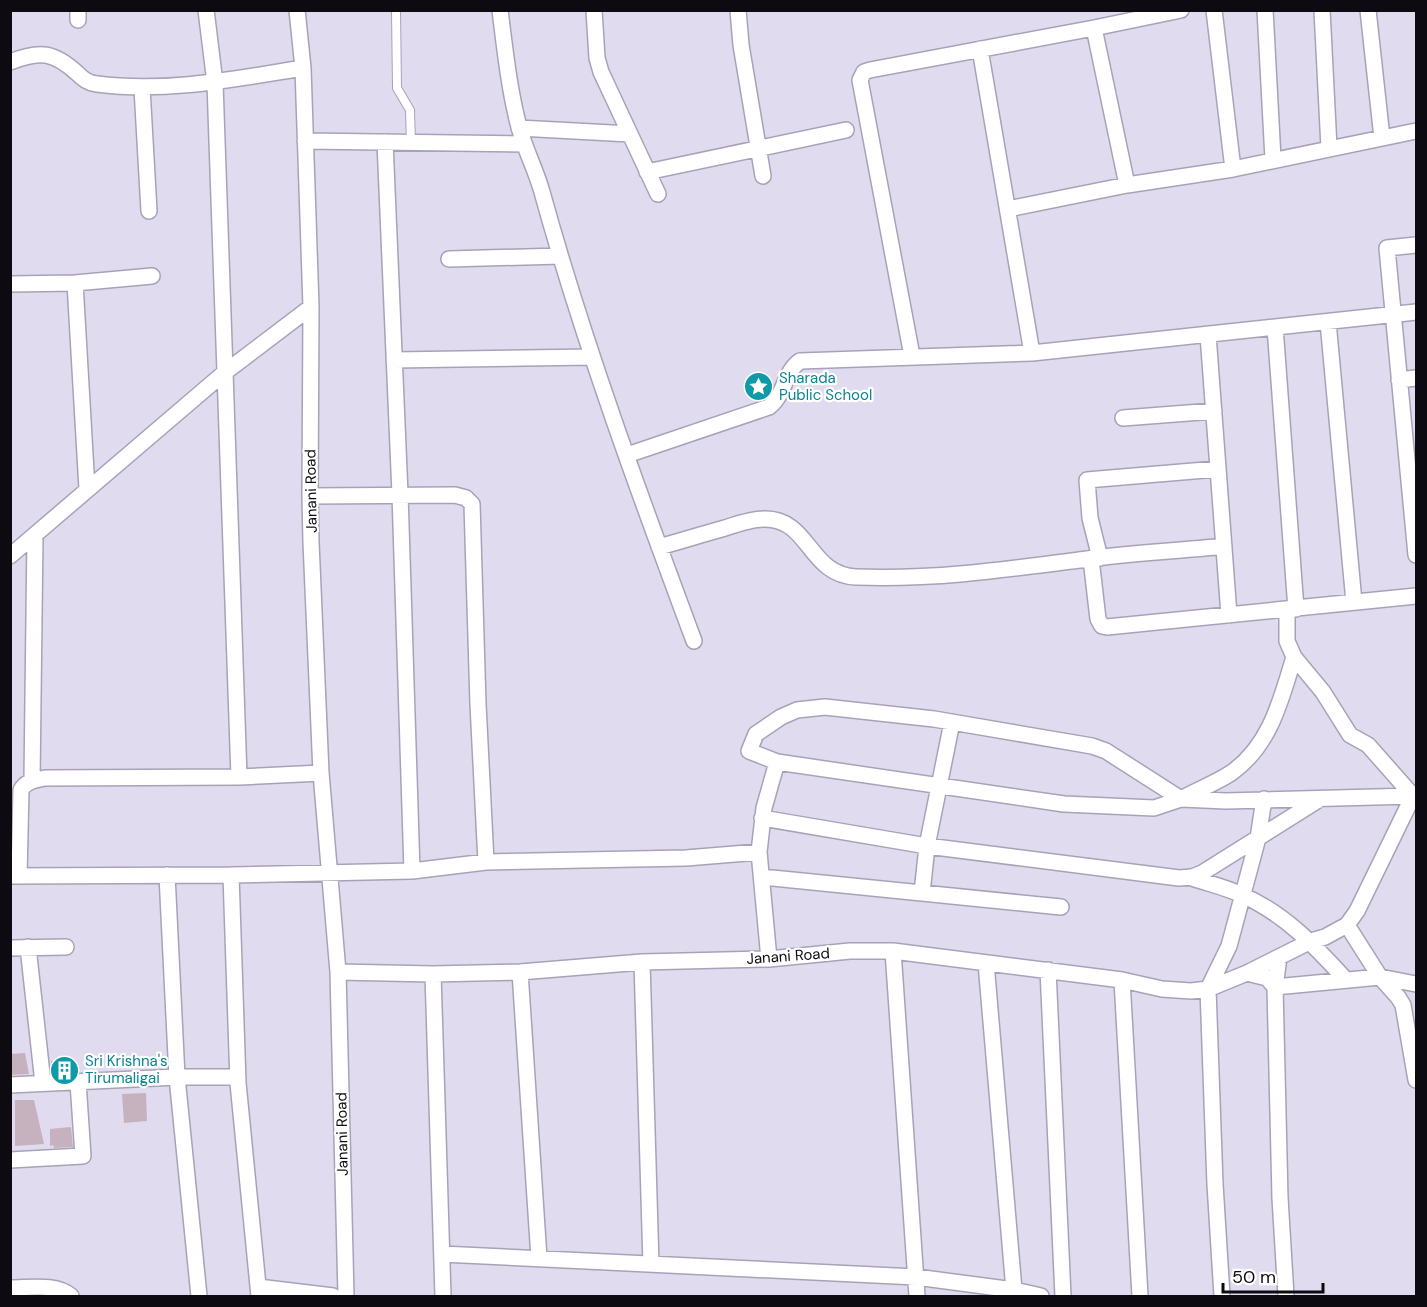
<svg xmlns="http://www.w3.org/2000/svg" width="1427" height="1307" viewBox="0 0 1427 1307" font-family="'DM Sans',sans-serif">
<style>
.building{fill:#c6b1be}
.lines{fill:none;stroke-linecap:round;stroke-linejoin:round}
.service-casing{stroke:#a9a2b7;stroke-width:10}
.minor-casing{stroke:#a9a2b7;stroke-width:18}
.service{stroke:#fff;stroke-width:8}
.minor{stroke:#fff;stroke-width:15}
.labels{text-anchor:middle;stroke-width:4.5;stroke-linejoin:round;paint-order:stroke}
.culture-label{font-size:15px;fill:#0d838f;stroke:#fff;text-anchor:start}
.street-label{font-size:15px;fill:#0d0b11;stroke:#fff}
</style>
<rect width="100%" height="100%" fill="#e1dbf0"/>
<path class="building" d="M 25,1053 L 29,1074 L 10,1075 L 10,1054 Z
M 76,1060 L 78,1072 L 52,1073 L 51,1061 Z
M 146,1093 L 147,1121 L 124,1123 L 122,1094 Z
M 15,1100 L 34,1100 L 44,1144 L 15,1146 Z
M 71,1127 L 73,1147 L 54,1148 L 53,1145 L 50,1146 L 50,1129 Z"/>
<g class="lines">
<defs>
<path id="service" d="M 396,10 L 397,88 L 410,110 L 411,143"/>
<path id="minor" d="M 206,10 L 215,83 L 239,777
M 297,10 L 303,68 L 311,307 L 310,496 L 311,542 L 321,773 L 338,972 L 346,1296
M 500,10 C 505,50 509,89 519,127 C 525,150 536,170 542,192 C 584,344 639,493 694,641
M 594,10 L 597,58 L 601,72 L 658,194
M 738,10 L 741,45 L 763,176
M 1214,10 L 1233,169
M 1265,10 L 1273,159
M 1322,10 L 1329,148
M 1368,10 L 1382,138
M 78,20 L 78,10
M 1094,28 L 1127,185
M 980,49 L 1032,353
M 10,62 C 40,50 54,52 77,73 C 83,79 88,83 97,84 C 166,93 235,79 303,68
M 142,88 L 149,211
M 519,128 L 630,134
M 305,141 L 524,144
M 385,142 L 400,494 L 412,871
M 647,172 L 846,130
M 1008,209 L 1127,185 L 1233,169 L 1416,131
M 1416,245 L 1387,248 L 1416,555
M 449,259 L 560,256
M 75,283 L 87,489
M 10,284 L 75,283 L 152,276
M 1328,322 L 1354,602
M 1275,327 L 1296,609
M 1208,335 L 1229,615
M 912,356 L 860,80 L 864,72 L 870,70 L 1094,28 L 1181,10
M 394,360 L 591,357
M 1399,380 L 1416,378
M 1123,418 L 1214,411
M 627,455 L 769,407 C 785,395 784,372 800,361 L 1032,353 L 1416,312
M 310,496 L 455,495 L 466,498 L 472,504 L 478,704 L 486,862
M 659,547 C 681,541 703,534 725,528 C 737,524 751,519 764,519 C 810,518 808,575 856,577 C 935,580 1010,569 1087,559 C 1133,553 1178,551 1224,546
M 10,556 L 224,373 L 311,307
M 1100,558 L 1090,518 L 1087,480 L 1217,469
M 1091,559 L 1098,619 L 1102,626 L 1107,627 L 1416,596
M 1287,609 L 1287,641 L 1294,657 L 1323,692 L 1350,735 L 1368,745 L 1413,796
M 1294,657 C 1281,700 1270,746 1231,773 C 1216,783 1197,790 1181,799 L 1106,751 L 1092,746 L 934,719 L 825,707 L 797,710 L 781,717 L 756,734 L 749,751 L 777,762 L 1064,804 L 1154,808 L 1181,799 L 1226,801 L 1413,796
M 32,780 L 35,535
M 762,818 L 927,846 L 1179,878 L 1192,877 L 1202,873 L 1320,799
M 167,875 L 177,1077 L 199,1296
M 231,875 L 238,1083 L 259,1296
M 10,876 L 231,875 L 412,871 L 486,862 L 686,858 L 759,852
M 19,876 L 21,790 C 26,781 35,780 45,778 L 239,777 L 321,773
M 762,877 L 922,893 L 927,846 L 952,722
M 1189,877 C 1206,883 1225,887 1242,895 C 1285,914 1315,946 1346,980
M 922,893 L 1061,907
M 1347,925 L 1380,977 L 1398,997 L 1403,1005 L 1416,1080
M 28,947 L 43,1083
M 10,948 L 66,947
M 893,951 L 917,1296
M 1279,957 L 1275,987 L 1380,977 L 1416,984
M 769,959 L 759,852 L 764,808 L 777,762
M 642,962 L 651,1264
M 986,963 L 1014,1290
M 1048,970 L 1063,1296
M 338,972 L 433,974 L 520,972 L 642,962 L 769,959 L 850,951 L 893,951 L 1122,980 L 1162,989 L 1191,991 L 1208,989 L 1247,973 L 1311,941 L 1325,937 L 1347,925 L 1357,911 L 1413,796 L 1416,796
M 520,972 L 539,1258
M 1247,973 L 1267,978 L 1275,987 L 1280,1198 L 1286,1296
M 433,974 L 443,1296
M 1122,980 L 1140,1296
M 10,1085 L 177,1077 L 238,1077
M 10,1160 L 83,1156 L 78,1082
M 442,1254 L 916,1277 L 1014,1290 L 1041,1296
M 258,1287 L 333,1296
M 10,1288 C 30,1288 56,1283 71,1296
M 1222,1296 L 1215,1184 L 1208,989 L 1229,946 L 1258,838 L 1264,799"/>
</defs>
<use href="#service" class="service-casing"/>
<use href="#minor" class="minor-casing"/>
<use href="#service" class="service"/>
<use href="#minor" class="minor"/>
</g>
<defs>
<symbol id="sight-disc" viewBox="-11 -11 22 22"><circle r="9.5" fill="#0f9aa8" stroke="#fff"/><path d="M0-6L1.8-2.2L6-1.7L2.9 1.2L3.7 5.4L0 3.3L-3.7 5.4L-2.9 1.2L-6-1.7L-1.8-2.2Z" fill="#fff"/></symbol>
<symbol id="building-disc" viewBox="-11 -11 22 22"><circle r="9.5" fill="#0f9aa8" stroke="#fff"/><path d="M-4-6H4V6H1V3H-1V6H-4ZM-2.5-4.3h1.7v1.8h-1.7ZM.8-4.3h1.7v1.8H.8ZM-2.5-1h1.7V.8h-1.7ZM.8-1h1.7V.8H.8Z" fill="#fff"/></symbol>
</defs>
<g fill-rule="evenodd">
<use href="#sight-disc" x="742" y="370" width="33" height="33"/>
<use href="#building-disc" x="48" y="1054" width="33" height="33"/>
</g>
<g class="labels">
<g class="culture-label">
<text x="779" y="383">Sharada<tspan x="779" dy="17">Public School</tspan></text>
<text x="85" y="1066">Sri Krishna's<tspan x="85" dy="17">Tirumaligai</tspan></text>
</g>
<g class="street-label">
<text transform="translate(311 491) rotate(-91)" y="5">Janani Road</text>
<text transform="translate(788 956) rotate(-4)" y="5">Janani Road</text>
<text transform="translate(342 1134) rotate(-91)" y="5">Janani Road</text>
</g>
</g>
<rect width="1427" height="1307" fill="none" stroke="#0d0b11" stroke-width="24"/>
<path d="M1223 1283v9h100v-9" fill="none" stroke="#0d0b11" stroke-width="3"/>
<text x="1232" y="1283" font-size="18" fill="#0d0b11" stroke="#ffffff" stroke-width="4.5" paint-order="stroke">50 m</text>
</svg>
